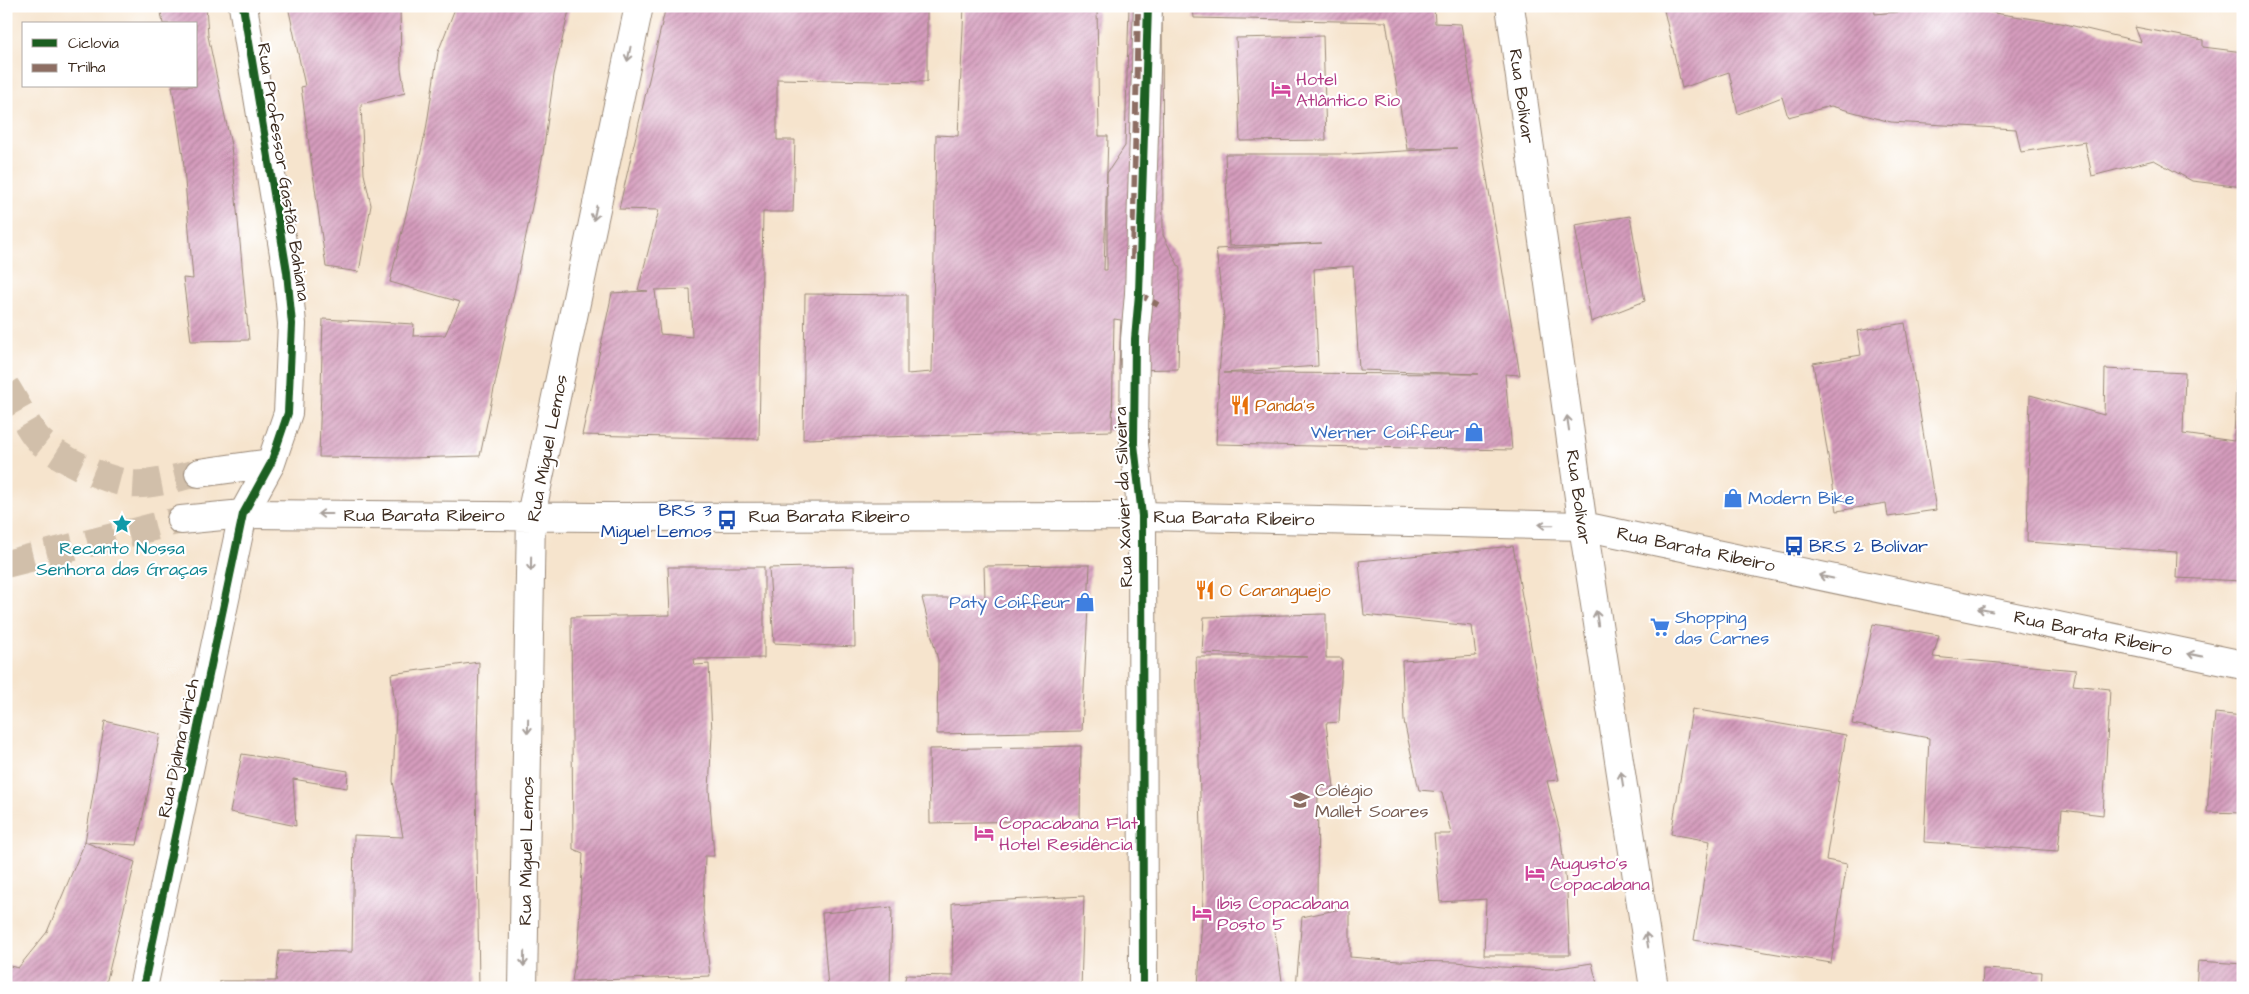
<svg xmlns="http://www.w3.org/2000/svg" width="2249" height="994" viewBox="0 0 2249 994" font-family="'Architects Daughter',sans-serif">
<style>
.building{fill:url(#building-hatch);fill-rule:evenodd}
.lines{fill:none;stroke-linecap:round;stroke-linejoin:round}
.minor-tunnel{stroke:#d1bfaa;stroke-width:28;stroke-dasharray:28 14;stroke-linecap:butt}
.major-tunnel{stroke:#d1bfaa;stroke-width:28;stroke-dasharray:28 14;stroke-linecap:butt}
.minor-casing{stroke:#988776;stroke-width:30}
.major-casing{stroke:#988776;stroke-width:30}
.minor{stroke:#fff;stroke-width:28}
.major{stroke:#fff;stroke-width:28}
.quiet{stroke:#8d6e63;stroke-width:6;stroke-dasharray:12 6;stroke-linecap:butt}
.cycleway-casing{stroke:#fff;stroke-width:11}
.cycleway{stroke:#1b5e20;stroke-width:8}
.oneway{stroke:#a79f9a}
.labels{text-anchor:middle;stroke-width:4.5;stroke-linejoin:round;paint-order:stroke}
.hotel-label{font-size:18px;fill:#b23c85;stroke:#fff;text-anchor:start}
.street-label{font-size:18px;fill:#3b2a1e;stroke:#fff}
.food-label{font-size:18px;fill:#c56008;stroke:#fff;text-anchor:start}
.shop-label{font-size:18px;fill:#366cbe;stroke:#fff;text-anchor:end}
.transit-label{font-size:18px;fill:#164399;stroke:#fff;text-anchor:end}
.culture-label{font-size:18px;fill:#0d838f;stroke:#fff}
.education-label{font-size:18px;fill:#785e54;stroke:#fff;text-anchor:start}
</style>
<defs>
<pattern id="building-hatch" width="6" height="6" patternUnits="userSpaceOnUse" patternTransform="scale(1.25)"><rect width="6" height="6" fill="#d59cbd"/><path d="M-1 1l2-2M0 6l6-6M5 7l2-2" fill="none" stroke="#ae7f99"/></pattern>
</defs>
<rect width="100%" height="100%" fill="#fff"/>
<filter id="ink" filterUnits="userSpaceOnUse"><feTurbulence type="fractalNoise" baseFrequency=".02" numOctaves="2"/><feDisplacementMap in="SourceGraphic" scale="10" xChannelSelector="R" yChannelSelector="G"/><feConvolveMatrix kernelMatrix="1 2 1 2 8 2 1 2 1" color-interpolation-filters="sRGB"/></filter>
<filter id="wash" filterUnits="userSpaceOnUse"><feTurbulence type="fractalNoise" baseFrequency=".0096" numOctaves="4" result="noise"/><feDisplacementMap in="SourceGraphic" scale="20" xChannelSelector="R" yChannelSelector="G"/><feGaussianBlur stdDeviation="1.12" result="paint"/><feColorMatrix in="noise" values="0 0 0 0 0 0 0 0 0 0 0 0 0 0 0 0 0 1.4 0 .05"/><feComposite in="paint" operator="in"/></filter>
<g filter="url(#wash)">
<rect width="100%" height="100%" fill="#f6e4cd"/>
<g id="blocks">
<path class="building" d="M 160,6 L 206,6 L 208,36 L 231,145 L 249,340 L 191,341 L 183,278 L 193,279 L 183,156 L 172,86 L 196,86 L 196,24 L 163,24 Z
M 288,6 L 400,6 L 401,69 L 405,93 L 361,104 L 364,174 L 371,205 L 359,272 L 326,267 L 301,87 L 305,86 Z
M 456,6 L 570,6 L 554,75 L 543,154 L 480,456 L 409,458 L 319,457 L 323,319 L 414,324 L 413,336 L 445,335 L 460,302 L 390,282 L 426,130 L 438,52 Z
M 666,6 L 927,6 L 927,82 L 777,79 L 777,140 L 795,140 L 793,212 L 763,212 L 759,439 L 582,435 L 612,293 L 648,291 L 638,290 L 659,210 L 619,209 ZM 690,289 L 692,337 L 660,334 L 655,290 Z
M 964,6 L 1097,6 L 1099,136 L 1108,136 L 1104,270 L 1107,270 L 1107,173 L 1125,146 L 1129,6 L 1162,6 L 1163,235 L 1180,269 L 1178,369 L 1119,370 L 1121,320 L 1114,319 L 1112,431 L 803,439 L 805,294 L 907,295 L 907,374 L 932,372 L 936,135 L 958,136 Z
M 1193,6 L 1434,6 L 1435,23 L 1461,24 L 1520,375 L 1505,374 L 1512,450 L 1216,444 L 1219,373 L 1224,318 L 1216,249 L 1322,243 L 1229,246 L 1225,154 L 1350,154 L 1457,148 L 1407,149 L 1386,22 L 1194,18 ZM 1353,266 L 1359,370 L 1479,374 L 1224,373 L 1318,366 L 1314,269 Z
M 1663,6 L 1874,6 L 1875,14 L 1897,12 L 1917,6 L 1974,6 L 1994,13 L 2061,23 L 2141,42 L 2135,27 L 2203,40 L 2203,47 L 2243,52 L 2243,187 L 2192,181 L 2154,160 L 2092,176 L 2085,142 L 2021,152 L 2016,129 L 1891,122 L 1831,106 L 1788,117 L 1782,97 L 1738,114 L 1729,72 L 1682,88 Z
M 1323,36 L 1326,140 L 1240,141 L 1236,38 Z
M 1630,216 L 1645,301 L 1591,322 L 1575,225 Z
M 1905,323 L 1936,510 L 1888,517 L 1886,503 L 1837,511 L 1813,363 L 1861,355 L 1857,331 Z
M 2105,369 L 2185,373 L 2183,434 L 2234,441 L 2236,379 L 2243,379 L 2243,581 L 2176,578 L 2177,552 L 2027,542 L 2030,395 L 2104,415 Z
M 1513,546 L 1544,718 L 1559,780 L 1547,781 L 1560,831 L 1567,893 L 1570,955 L 1484,955 L 1486,899 L 1440,902 L 1434,834 L 1451,834 L 1442,792 L 1419,790 L 1404,721 L 1402,661 L 1476,656 L 1472,626 L 1364,615 L 1359,561 Z
M 1090,565 L 1082,731 L 937,734 L 938,660 L 922,598 L 985,598 L 984,566 Z
M 854,566 L 855,647 L 774,643 L 769,568 Z
M 668,567 L 764,567 L 764,658 L 694,659 L 695,665 L 709,664 L 712,734 L 709,789 L 714,856 L 705,856 L 703,909 L 710,976 L 572,981 L 578,943 L 583,853 L 573,849 L 571,617 L 670,615 Z
M 1326,614 L 1326,658 L 1342,658 L 1339,722 L 1326,723 L 1334,787 L 1318,788 L 1317,901 L 1271,903 L 1283,988 L 1198,988 L 1203,898 L 1196,657 L 1308,657 L 1202,653 L 1204,617 Z
M 1873,624 L 1939,635 L 1933,657 L 2076,670 L 2073,685 L 2110,689 L 2103,815 L 2062,810 L 2058,851 L 1924,842 L 1929,738 L 1852,724 Z
M 479,662 L 476,780 L 479,988 L 220,988 L 220,981 L 276,981 L 279,951 L 352,952 L 354,835 L 403,837 L 393,781 L 396,712 L 391,674 Z
M 1692,709 L 1846,735 L 1826,860 L 1847,864 L 1831,963 L 1694,940 L 1710,841 L 1671,834 Z
M 2215,713 L 2243,716 L 2243,813 L 2207,812 Z
M 105,721 L 160,734 L 137,845 L 85,842 L 135,862 L 105,988 L 6,988 L 6,965 L 18,968 L 47,932 L 85,842 Z
M 1081,746 L 1080,820 L 930,823 L 929,749 Z
M 242,754 L 348,771 L 347,788 L 293,779 L 296,826 L 230,812 Z
M 1084,896 L 1081,988 L 903,988 L 906,975 L 953,976 L 952,903 Z
M 892,907 L 890,988 L 828,988 L 822,913 Z
M 1350,907 L 1350,957 L 1399,961 L 1457,962 L 1501,967 L 1553,969 L 1592,963 L 1598,988 L 1296,988 L 1302,917 Z
M 2198,961 L 2243,964 L 2243,988 L 2196,988 Z
M 1983,969 L 2042,972 L 2041,988 L 1982,988 Z"/>
</g>
</g>
<g filter="url(#ink)">
<use href="#blocks" fill-opacity="0" stroke="#988776" stroke-width="1"/>
<g class="lines">
<path class="minor-tunnel" d="M 6,387 C 15,400 30,433 41,442 C 62,460 104,480 131,484 C 153,486 177,477 199,473"/>
<path class="major-tunnel" d="M 6,564 L 181,520"/>
<defs>
<path id="minor" d="M 199,473 L 271,463
M 143,988 L 243,514 L 271,463 L 288,413 L 292,324 L 287,272 L 243,6
M 1143,988 L 1142,516 L 1134,444 L 1135,339 L 1139,294 L 1148,6"/>
<path id="major" d="M 1510,6 L 1583,526 L 1654,988
M 181,520 L 243,514 L 597,517 L 1142,516 L 1583,526 L 2243,665
M 523,988 L 531,515 L 639,6"/>
</defs>
<use href="#minor" class="minor-casing"/>
<use href="#major" class="major-casing"/>
<use href="#minor" class="minor"/>
<use href="#major" class="major"/>
<path class="quiet" d="M 1133,259 L 1138,6
M 1137,293 L 1158,305"/>
<defs>
<path id="cycleway" d="M 143,988 L 243,514 L 271,463 L 288,413 L 292,324 L 287,272 L 243,6
M 1143,988 L 1142,516 L 1134,444 L 1135,339 L 1139,294 L 1148,6"/>
</defs>
<use href="#cycleway" class="cycleway-casing"/>
<use href="#cycleway" class="cycleway"/>
</g>
<defs><path id="oneway-shaft" d="M-6 0H5M1.5-3L5.5 0L1.5 3" fill="none" stroke-width="1.6" stroke-linecap="round" stroke-linejoin="round" transform="scale(1.25)"/></defs>
<g class="oneway">
<use href="#oneway-shaft" transform="translate(629 54) rotate(102)"/>
<use href="#oneway-shaft" transform="translate(595 213) rotate(102)"/>
<use href="#oneway-shaft" transform="translate(1568 423) rotate(-98)"/>
<use href="#oneway-shaft" transform="translate(325 514) rotate(-180)"/>
<use href="#oneway-shaft" transform="translate(1546 525) rotate(-179)"/>
<use href="#oneway-shaft" transform="translate(531 564) rotate(91)"/>
<use href="#oneway-shaft" transform="translate(1826 577) rotate(-168)"/>
<use href="#oneway-shaft" transform="translate(1985 610) rotate(-168)"/>
<use href="#oneway-shaft" transform="translate(1597 618) rotate(-99)"/>
<use href="#oneway-shaft" transform="translate(2195 655) rotate(-168)"/>
<use href="#oneway-shaft" transform="translate(528 726) rotate(91)"/>
<use href="#oneway-shaft" transform="translate(1622 779) rotate(-99)"/>
<use href="#oneway-shaft" transform="translate(1647 940) rotate(-99)"/>
<use href="#oneway-shaft" transform="translate(524 959) rotate(91)"/>
</g>
</g>
<defs>
<symbol id="hotel-bare" viewBox="-9 -9 18 18"><path d="M-6-4.5h1.5V1H6V5H4.5V3h-9V5H-6ZM-4 0a1.8 1.8 0 1 1 3.6 0ZM.5 0V-2.5h3Q6-2.5 6 0Z" fill="#d1479c" stroke="#fff" stroke-width="2.5" paint-order="stroke"/></symbol>
<symbol id="restaurant-bare" viewBox="-9 -9 18 18"><path d="M-5-6h1v4h1v-4h1v4h1v-4h1v5L-1.5 .5V6h-2V.5L-5-1ZM5-6V6H3V1.5H1.5Q1.5-4 5-6Z" fill="#e8710a" stroke="#fff" stroke-width="2.5" paint-order="stroke"/></symbol>
<symbol id="shop-bare" viewBox="-9 -9 18 18"><path d="M-5-2.5h2.3a2.7 3.5 0 0 1 5.4 0H5L5.5 6h-11ZM-1.5-2.5h3a1.5 2.3 0 0 0-3 0Z" fill="#3f7fe0" stroke="#fff" stroke-width="2.5" paint-order="stroke"/></symbol>
<symbol id="bus-bare" viewBox="-9 -9 18 18"><path d="M-5-6H5V4H4V6H2V4H-2V6H-4V4H-5ZM-3.5-4V0h7V-4ZM-3.5 1.2v1.5H-2V1.2ZM2 1.2v1.5H3.5V1.2Z" fill="#1a4fb4" stroke="#fff" stroke-width="2.5" paint-order="stroke"/></symbol>
<symbol id="sight-bare" viewBox="-9 -9 18 18"><path d="M0-6L1.8-2.2L6-1.7L2.9 1.2L3.7 5.4L0 3.3L-3.7 5.4L-2.9 1.2L-6-1.7L-1.8-2.2Z" fill="#0f9aa8" stroke="#fff" stroke-width="2.5" paint-order="stroke"/></symbol>
<symbol id="supermarket-bare" viewBox="-9 -9 18 18"><path d="M-6-5.5h2.5l.6 2H6L4.5 2H-2.5L-4.4-4H-6ZM-1.5 3.2a1.3 1.3 0 1 0 .1 0ZM3 3.2a1.3 1.3 0 1 0 .1 0Z" fill="#3f7fe0" stroke="#fff" stroke-width="2.5" paint-order="stroke"/></symbol>
<symbol id="school-bare" viewBox="-9 -9 18 18"><path d="M0-5L7-2L0 1L-7-2ZM-4 1L0 2.5L4 1V4Q0 6-4 4Z" fill="#8d6e63" stroke="#fff" stroke-width="2.5" paint-order="stroke"/></symbol>
</defs>
<g fill-rule="evenodd">
<use href="#hotel-bare" x="1267" y="75" width="28" height="28"/>
<use href="#restaurant-bare" x="1226" y="391" width="28" height="28"/>
<use href="#shop-bare" x="1460" y="418" width="28" height="28"/>
<use href="#shop-bare" x="1719" y="484" width="28" height="28"/>
<use href="#bus-bare" x="713" y="506" width="28" height="28"/>
<use href="#sight-bare" x="108" y="510" width="28" height="28"/>
<use href="#bus-bare" x="1780" y="532" width="28" height="28"/>
<use href="#restaurant-bare" x="1191" y="576" width="28" height="28"/>
<use href="#shop-bare" x="1071" y="588" width="28" height="28"/>
<use href="#supermarket-bare" x="1646" y="613" width="28" height="28"/>
<use href="#school-bare" x="1286" y="786" width="28" height="28"/>
<use href="#hotel-bare" x="970" y="819" width="28" height="28"/>
<use href="#hotel-bare" x="1521" y="859" width="28" height="28"/>
<use href="#hotel-bare" x="1188" y="899" width="28" height="28"/>
</g>
<g class="labels">
<g class="hotel-label">
<text x="1296" y="85">Hotel<tspan x="1296" dy="21">Atlântico Rio</tspan></text>
<text x="999" y="829">Copacabana Flat<tspan x="999" dy="21">Hotel Residência</tspan></text>
<text x="1550" y="869">Augusto's<tspan x="1550" dy="21">Copacabana</tspan></text>
<text x="1217" y="909">Ibis Copacabana<tspan x="1217" dy="21">Posto 5</tspan></text>
</g>
<g class="street-label">
<text transform="translate(1522 96) rotate(82)" y="6">Rua Bolívar</text>
<text transform="translate(284 172) rotate(81)" y="6">Rua Professor Gastão Bahiana</text>
<text transform="translate(547 448) rotate(-79)" y="6">Rua Miguel Lemos</text>
<text transform="translate(1123 497) rotate(-92)" y="6">Rua Xavier da Silveira</text>
<text transform="translate(1579 497) rotate(82)" y="6">Rua Bolívar</text>
<text x="424" y="521">Rua Barata Ribeiro</text>
<text x="829" y="522">Rua Barata Ribeiro</text>
<text transform="translate(1234 518) rotate(1)" y="6">Rua Barata Ribeiro</text>
<text transform="translate(1696 549) rotate(12)" y="6">Rua Barata Ribeiro</text>
<text transform="translate(2093 633) rotate(12)" y="6">Rua Barata Ribeiro</text>
<text transform="translate(178 748) rotate(-78)" y="6">Rua Djalma Ulrich</text>
<text transform="translate(526 851) rotate(-89)" y="6">Rua Miguel Lemos</text>
</g>
<g class="food-label">
<text x="1255" y="411">Panda's</text>
<text x="1220" y="596">O Caranguejo</text>
</g>
<g class="shop-label">
<text x="1459" y="438">Werner Coiffeur</text>
<text x="1748" y="504" text-anchor="start">Modern Bike</text>
<text x="1070" y="608">Paty Coiffeur</text>
<text x="1675" y="623" text-anchor="start">Shopping<tspan x="1675" dy="21">das Carnes</tspan></text>
</g>
<g class="transit-label">
<text x="712" y="516">BRS 3<tspan x="712" dy="21">Miguel Lemos</tspan></text>
<text x="1809" y="552" text-anchor="start">BRS 2 Bolívar</text>
</g>
<g class="culture-label">
<text x="122" y="554">Recanto Nossa<tspan x="122" dy="21">Senhora das Graças</tspan></text>
</g>
<g class="education-label">
<text x="1315" y="796">Colégio<tspan x="1315" dy="21">Mallet Soares</tspan></text>
</g>
</g>
<rect width="2249" height="994" fill="none" stroke="#fff" stroke-width="25"/>
<rect x="22" y="22" width="175" height="65" fill="#ffffff" stroke="#b1aaa5"/>
<rect x="32" y="39" width="25" height="8" fill="#1b5e20" stroke="#b1aaa5"/>
<text x="68" y="48" font-size="15" fill="#3b2a1e">Ciclovia</text>
<rect x="32" y="64" width="25" height="8" fill="#8d6e63" stroke="#b1aaa5"/>
<text x="68" y="72" font-size="15" fill="#3b2a1e">Trilha</text>
</svg>
